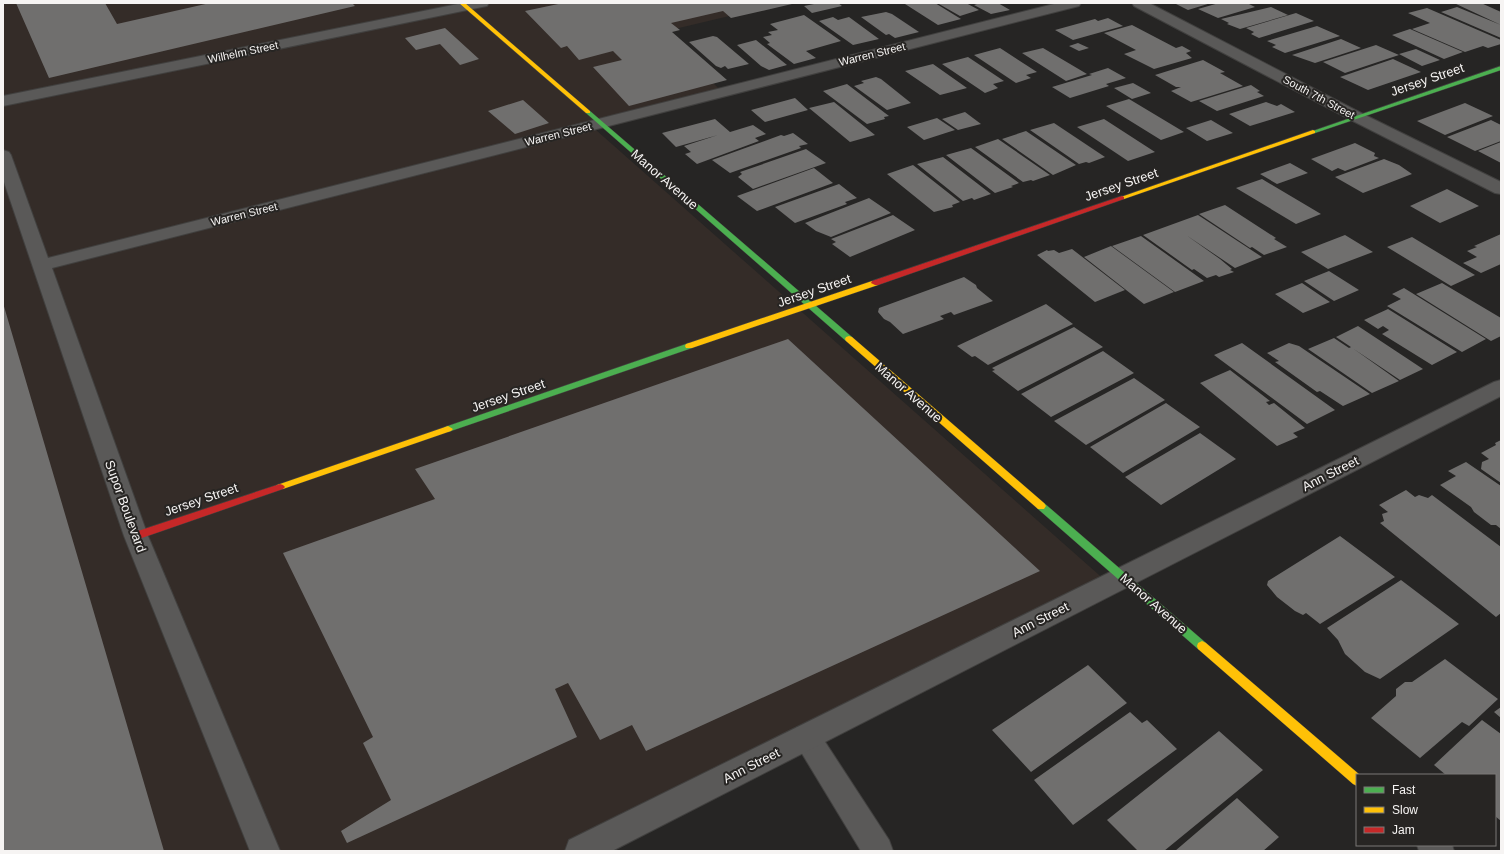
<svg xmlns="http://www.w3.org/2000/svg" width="1504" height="854" viewBox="0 0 1504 854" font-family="Arial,sans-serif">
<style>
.built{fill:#342c28}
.building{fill:#706f6e}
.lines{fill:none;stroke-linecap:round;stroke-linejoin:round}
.lane-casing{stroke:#41403f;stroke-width:2}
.street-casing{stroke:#41403f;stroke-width:2}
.fast-casing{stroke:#41403f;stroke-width:1}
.slow-casing{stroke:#41403f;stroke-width:1}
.jam-casing{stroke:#41403f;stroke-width:1}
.lane{fill:#5a5958;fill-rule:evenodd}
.street{fill:#5a5958;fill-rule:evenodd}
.fast{fill:#4caf50;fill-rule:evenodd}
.slow{fill:#ffc107;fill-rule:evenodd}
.jam{fill:#c62828;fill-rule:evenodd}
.labels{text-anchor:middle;stroke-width:4;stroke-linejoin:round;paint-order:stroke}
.far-street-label{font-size:11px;fill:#f6f4f3;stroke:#272523}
.street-label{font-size:13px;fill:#f6f4f3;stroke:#272523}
</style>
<rect width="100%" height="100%" fill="#262524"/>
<path class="built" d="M 3,3 L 784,3 L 658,33 L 726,95 L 596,130 L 1107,582 L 570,851 L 3,851 Z"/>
<path class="building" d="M 16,3 L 105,3 L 117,24 L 210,3 L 352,3 L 355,6 L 49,78 Z
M 563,3 L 792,3 L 792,4 L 731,18 L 723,11 L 671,23 L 680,30 L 672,32 L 727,80 L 629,106 L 593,67 L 622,60 L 613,51 L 579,60 L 567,46 L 561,48 L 525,11 Z
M 819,3 L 838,3 L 842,6 L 812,13 L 804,6 Z
M 910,3 L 935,3 L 961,19 L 938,25 L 905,4 Z
M 966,3 L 979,10 L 960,16 L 939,4 Z
M 980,3 L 998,3 L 1010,10 L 991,14 L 974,5 Z
M 1174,3 L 1211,3 L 1188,10 Z
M 1219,3 L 1247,3 L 1255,7 L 1218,18 L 1198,9 Z
M 1454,3 L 1481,3 L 1501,12 L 1501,25 Z
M 1271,7 L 1288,15 L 1240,29 L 1227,24 L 1229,23 L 1221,19 Z
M 1457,7 L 1501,25 L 1501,38 L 1441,12 Z
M 1427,8 L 1501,40 L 1501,44 L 1488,48 L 1483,46 L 1465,52 L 1412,29 L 1430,23 L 1408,13 Z
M 886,12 L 892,14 L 919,32 L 895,38 L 889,34 L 886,35 L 861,17 Z
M 1296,13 L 1314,21 L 1259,38 L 1251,34 L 1254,32 L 1246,28 Z
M 804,15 L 841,41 L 806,51 L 816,58 L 794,64 L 767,44 L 770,43 L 763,37 L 772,35 L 768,32 L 778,30 L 770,24 Z
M 833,17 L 838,20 L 849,17 L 879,39 L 853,45 L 819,21 Z
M 1108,18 L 1123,26 L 1073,40 L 1055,30 L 1095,19 L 1098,21 Z
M 1132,25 L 1176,48 L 1182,46 L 1191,51 L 1186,53 L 1192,58 L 1154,69 L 1124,54 L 1136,50 L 1104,33 Z
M 1317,26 L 1340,36 L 1285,53 L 1272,47 L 1276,45 L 1267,41 Z
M 445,28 L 479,59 L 460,65 L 440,44 L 416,50 L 405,38 Z
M 1410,29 L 1463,52 L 1444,59 L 1392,35 Z
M 713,36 L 717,37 L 749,64 L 728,69 L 725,66 L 721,68 L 716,66 L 689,42 Z
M 1341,39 L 1361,48 L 1315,63 L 1292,55 Z
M 756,40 L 782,61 L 787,65 L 769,70 L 761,66 L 737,45 Z
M 1078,43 L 1089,48 L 1079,51 L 1069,46 Z
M 1376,45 L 1399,55 L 1345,73 L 1323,62 Z
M 1000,48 L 1037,72 L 1026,75 L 1031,78 L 1016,83 L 974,55 Z
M 1043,48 L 1087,74 L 1066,81 L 1022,53 Z
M 1416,49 L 1440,60 L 1422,66 L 1399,54 Z
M 968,57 L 1004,81 L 993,84 L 998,88 L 985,93 L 942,64 Z
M 1393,59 L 1421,72 L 1368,90 L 1340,77 Z
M 1203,60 L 1225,72 L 1220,73 L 1243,86 L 1191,102 L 1171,91 L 1181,87 L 1176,87 L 1155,75 Z
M 933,64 L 967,88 L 940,95 L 905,71 Z
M 1108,68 L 1126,78 L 1106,84 L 1109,86 L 1070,98 L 1052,87 L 1092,75 L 1089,74 Z
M 876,77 L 881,79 L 911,103 L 887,110 L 854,86 L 864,83 L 861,81 Z
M 1133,83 L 1151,93 L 1132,99 L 1114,88 Z
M 847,84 L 885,113 L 889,116 L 884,117 L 885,119 L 867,124 L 823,91 Z
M 1251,85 L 1260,91 L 1257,92 L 1264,96 L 1217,111 L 1199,101 Z
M 795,98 L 808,110 L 765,122 L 751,110 Z
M 1129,99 L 1184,132 L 1161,140 L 1106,106 Z
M 523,100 L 549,123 L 515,134 L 488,111 Z
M 834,102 L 875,135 L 850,142 L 809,108 Z
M 1266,102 L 1277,106 L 1281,104 L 1295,112 L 1250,126 L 1229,114 Z
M 1465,103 L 1493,116 L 1445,135 L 1417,121 Z
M 965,112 L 981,124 L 958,130 L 942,119 Z
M 937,118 L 955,130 L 924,140 L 907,127 Z
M 715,119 L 730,132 L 753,125 L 766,134 L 755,138 L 759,141 L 697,164 L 685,154 L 691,152 L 684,146 L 718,135 L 676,147 L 662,133 Z
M 1104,119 L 1155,152 L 1128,161 L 1077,127 Z
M 1211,120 L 1233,133 L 1207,141 L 1186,128 Z
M 1491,120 L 1501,125 L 1501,141 L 1475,151 L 1447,137 Z
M 1054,123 L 1105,157 L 1089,163 L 1086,162 L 1079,164 L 1030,130 Z
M 1026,131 L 1076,165 L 1053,175 L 1002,139 Z
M 793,133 L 808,144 L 799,146 L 801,148 L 730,173 L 712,160 L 781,135 L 784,136 Z
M 998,139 L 1050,175 L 1033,181 L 1031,180 L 1023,182 L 975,147 Z
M 1501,142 L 1501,163 L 1478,151 Z
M 1355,143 L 1375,153 L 1374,156 L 1379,158 L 1345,171 L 1338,168 L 1332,171 L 1311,159 Z
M 971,148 L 1019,183 L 1011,186 L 1013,187 L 995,193 L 946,155 Z
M 806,149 L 826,163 L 753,189 L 738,177 L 742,174 L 740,172 Z
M 943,157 L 991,194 L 974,200 L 972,198 L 963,201 L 917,164 Z
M 1384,159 L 1399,165 L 1412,174 L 1363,193 L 1335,177 Z
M 1290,163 L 1308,173 L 1277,184 L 1260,174 Z
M 913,165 L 960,202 L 952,205 L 953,207 L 934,212 L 887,174 Z
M 814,168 L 833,183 L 757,211 L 737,196 Z
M 1262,179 L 1321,214 L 1296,224 L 1236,188 Z
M 839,184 L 857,198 L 845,202 L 847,204 L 795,223 L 775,207 Z
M 1447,189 L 1479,206 L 1440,223 L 1410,206 Z
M 869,198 L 891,213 L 831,237 L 816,231 L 805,223 Z
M 1225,205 L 1276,238 L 1274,239 L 1287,247 L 1264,255 L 1252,247 L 1250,248 L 1199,214 Z
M 893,215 L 915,230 L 850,257 L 832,244 L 836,242 L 831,239 Z
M 1198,215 L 1262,257 L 1235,268 L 1186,235 L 1220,259 L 1232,269 L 1230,270 L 1234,272 L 1219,277 L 1216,275 L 1207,278 L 1194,269 L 1192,270 L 1143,235 Z
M 1501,234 L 1501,264 L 1481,273 L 1463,263 L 1477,257 L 1467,251 L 1477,247 L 1474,246 Z
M 1345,235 L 1373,252 L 1328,269 L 1301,252 Z
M 1141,236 L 1204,281 L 1175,292 L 1112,246 Z
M 1412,237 L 1475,275 L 1451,286 L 1387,247 Z
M 1111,246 L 1174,292 L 1144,304 L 1084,257 Z
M 1072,249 L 1125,290 L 1095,302 L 1037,255 L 1047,250 L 1048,251 L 1054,250 L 1059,253 Z
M 1329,271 L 1359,290 L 1334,301 L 1304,281 Z
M 964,277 L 976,285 L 977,288 L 993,301 L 954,315 L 951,312 L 940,316 L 944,319 L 903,334 L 890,322 L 884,319 L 878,312 L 879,308 Z
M 1302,283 L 1330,302 L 1303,313 L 1275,294 Z
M 1442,283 L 1501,318 L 1501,336 L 1491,341 L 1416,294 Z
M 1404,288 L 1486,339 L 1462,352 L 1387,306 L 1401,299 L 1392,294 Z
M 3,303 L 164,851 L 3,851 Z
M 1046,304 L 1073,324 L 988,365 L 975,356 L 972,357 L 957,346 Z
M 1388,309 L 1457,352 L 1432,365 L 1382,334 L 1389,330 L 1383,326 L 1378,329 L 1364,320 Z
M 1358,326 L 1423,369 L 1400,380 L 1336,337 Z
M 1074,327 L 1103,347 L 1018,391 L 992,371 L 995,370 L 992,368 Z
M 1334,338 L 1349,348 L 1351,347 L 1399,381 L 1372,393 L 1308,349 Z
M 788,339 L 1040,571 L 646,751 L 632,725 L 600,740 L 568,683 L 555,689 L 577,737 L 347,843 L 341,831 L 391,800 L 363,743 L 373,737 L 283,553 L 435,499 L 415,469 Z
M 1242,343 L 1335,410 L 1307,424 L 1214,355 Z
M 1289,343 L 1299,346 L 1370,394 L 1343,406 L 1320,391 L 1317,392 L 1275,362 L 1279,361 L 1267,353 Z
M 1103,351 L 1134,373 L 1051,417 L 1021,394 Z
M 1230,370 L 1270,401 L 1266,402 L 1269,405 L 1274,403 L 1305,428 L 1293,433 L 1298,437 L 1277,446 L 1200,383 Z
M 1134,378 L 1165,400 L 1086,445 L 1054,421 Z
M 1166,403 L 1200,427 L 1123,473 L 1090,447 Z
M 1200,433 L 1236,459 L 1161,505 L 1125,477 Z
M 1501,440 L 1501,483 L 1481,469 L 1482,462 L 1489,459 L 1481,453 L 1496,445 L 1495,443 Z
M 1466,462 L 1501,486 L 1501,529 L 1496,525 L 1491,525 L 1474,512 L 1471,507 L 1440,485 L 1456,476 L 1448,471 Z
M 1406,490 L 1415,497 L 1419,495 L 1428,498 L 1432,495 L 1501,547 L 1501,613 L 1496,617 L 1380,523 L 1384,521 L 1382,514 L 1388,512 L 1379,505 Z
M 1340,536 L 1395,577 L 1320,624 L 1306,613 L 1303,615 L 1295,611 L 1277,597 L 1267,585 L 1268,581 Z
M 1401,580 L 1459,624 L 1380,679 L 1365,672 L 1345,654 L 1338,640 L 1327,628 Z
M 1445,659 L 1498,699 L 1469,726 L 1462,722 L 1420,758 L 1371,718 L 1396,696 L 1396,689 L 1405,682 L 1412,682 Z
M 1088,665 L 1127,703 L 1031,772 L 992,730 Z
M 1501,707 L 1501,718 L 1494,712 Z
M 1130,712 L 1142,723 L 1147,720 L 1177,749 L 1073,825 L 1034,780 Z
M 1482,720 L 1501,734 L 1501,821 L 1495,816 L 1495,775 L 1446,775 L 1434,765 Z
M 1219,731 L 1263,770 L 1164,851 L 1138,851 L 1107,820 Z
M 1237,798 L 1279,837 L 1263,851 L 1175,851 Z"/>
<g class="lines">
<defs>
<path id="lane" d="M 806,724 L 816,728 L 889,840 L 893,851 L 861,851 L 792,737 L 796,728 Z"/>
<path id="street" d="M 463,3 L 489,3 L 487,6 L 482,7 L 3,106 L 3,96 Z
M 1058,3 L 1081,3 L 1079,6 L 52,268 L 148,536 L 280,851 L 250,851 L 124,536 L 3,179 L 3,150 L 9,152 L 11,155 L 48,258 Z
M 1132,3 L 1149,3 L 1363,114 L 1501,182 L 1501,194 L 1495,193 L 1351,120 L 1134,6 Z
M 1501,380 L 1501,396 L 612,851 L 565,851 L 569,840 L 1494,382 Z
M 1417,845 L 1452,845 L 1454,851 L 1419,851 Z"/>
<path id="fast" d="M 1501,66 L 1501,70 L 1315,133 L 1310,132 Z
M 586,111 L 590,111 L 852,337 L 853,339 L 852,341 L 846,341 L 586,113 Z
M 689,343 L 692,344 L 693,346 L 692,348 L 451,431 L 448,432 L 443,429 L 445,427 Z
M 1041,502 L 1044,503 L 1206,643 L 1207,646 L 1206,649 L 1202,651 L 1198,649 L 1038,509 L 1036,506 L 1038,503 Z"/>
<path id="slow" d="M 459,3 L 465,3 L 590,111 L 590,113 L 586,113 Z
M 1313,130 L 1315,131 L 1315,133 L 1124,199 L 1120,199 L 1118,198 Z
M 872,281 L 875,281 L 879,283 L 878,285 L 692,348 L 686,348 L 685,346 L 686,344 Z
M 849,336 L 852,337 L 1044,503 L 1046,506 L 1044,509 L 1038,509 L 846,341 L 845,339 L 846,337 Z
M 448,426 L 453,429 L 451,431 L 283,489 L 277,489 L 275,487 L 277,485 Z
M 1202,641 L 1206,643 L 1360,775 L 1357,775 L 1357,786 L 1353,784 L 1198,649 L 1197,646 L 1198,643 Z"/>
<path id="jam" d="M 1122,196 L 1124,197 L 1124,199 L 878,285 L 875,285 L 871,283 L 872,281 Z
M 280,484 L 283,485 L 285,487 L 283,489 L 136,540 L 132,539 L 131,536 L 132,533 Z"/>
</defs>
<use href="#lane" class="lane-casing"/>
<use href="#street" class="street-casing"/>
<use href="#fast" class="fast-casing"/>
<use href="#slow" class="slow-casing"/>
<use href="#jam" class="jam-casing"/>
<use href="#lane" class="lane"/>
<use href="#street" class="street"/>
<use href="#fast" class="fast"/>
<use href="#slow" class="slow"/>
<use href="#jam" class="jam"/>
</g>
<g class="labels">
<g class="far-street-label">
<text transform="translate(243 52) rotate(-12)" y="4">Wilhelm Street</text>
<text transform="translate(872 54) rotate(-14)" y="4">Warren Street</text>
<text transform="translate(1319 97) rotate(28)" y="4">South 7th Street</text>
<text transform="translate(558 134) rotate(-14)" y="4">Warren Street</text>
<text transform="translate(244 214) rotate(-14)" y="4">Warren Street</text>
</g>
<g class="street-label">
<text transform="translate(1427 79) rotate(-19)" y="5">Jersey Street</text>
<text transform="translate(665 179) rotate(41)" y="5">Manor Avenue</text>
<text transform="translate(1121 184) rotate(-19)" y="5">Jersey Street</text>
<text transform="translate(814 290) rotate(-19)" y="5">Jersey Street</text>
<text transform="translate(909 392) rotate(41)" y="5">Manor Avenue</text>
<text transform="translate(508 395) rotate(-19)" y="5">Jersey Street</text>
<text transform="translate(1330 473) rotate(-27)" y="5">Ann Street</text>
<text transform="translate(201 499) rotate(-19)" y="5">Jersey Street</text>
<text transform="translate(126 506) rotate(70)" y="5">Supor Boulevard</text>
<text transform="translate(1154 603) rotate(41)" y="5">Manor Avenue</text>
<text transform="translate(1040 619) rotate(-27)" y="5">Ann Street</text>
<text transform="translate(751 765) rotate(-27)" y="5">Ann Street</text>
</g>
</g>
<rect width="1504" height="854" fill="none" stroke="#f6f4f3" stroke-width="8"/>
<rect x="1356" y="774" width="140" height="72" fill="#272523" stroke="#7a7876"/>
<rect x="1364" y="787" width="20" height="6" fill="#4caf50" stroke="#7a7876"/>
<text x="1392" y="794" font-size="12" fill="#f6f4f3">Fast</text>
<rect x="1364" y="807" width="20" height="6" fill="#ffc107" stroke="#7a7876"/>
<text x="1392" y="814" font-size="12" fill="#f6f4f3">Slow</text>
<rect x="1364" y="827" width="20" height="6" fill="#c62828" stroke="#7a7876"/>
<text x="1392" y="834" font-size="12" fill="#f6f4f3">Jam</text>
</svg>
